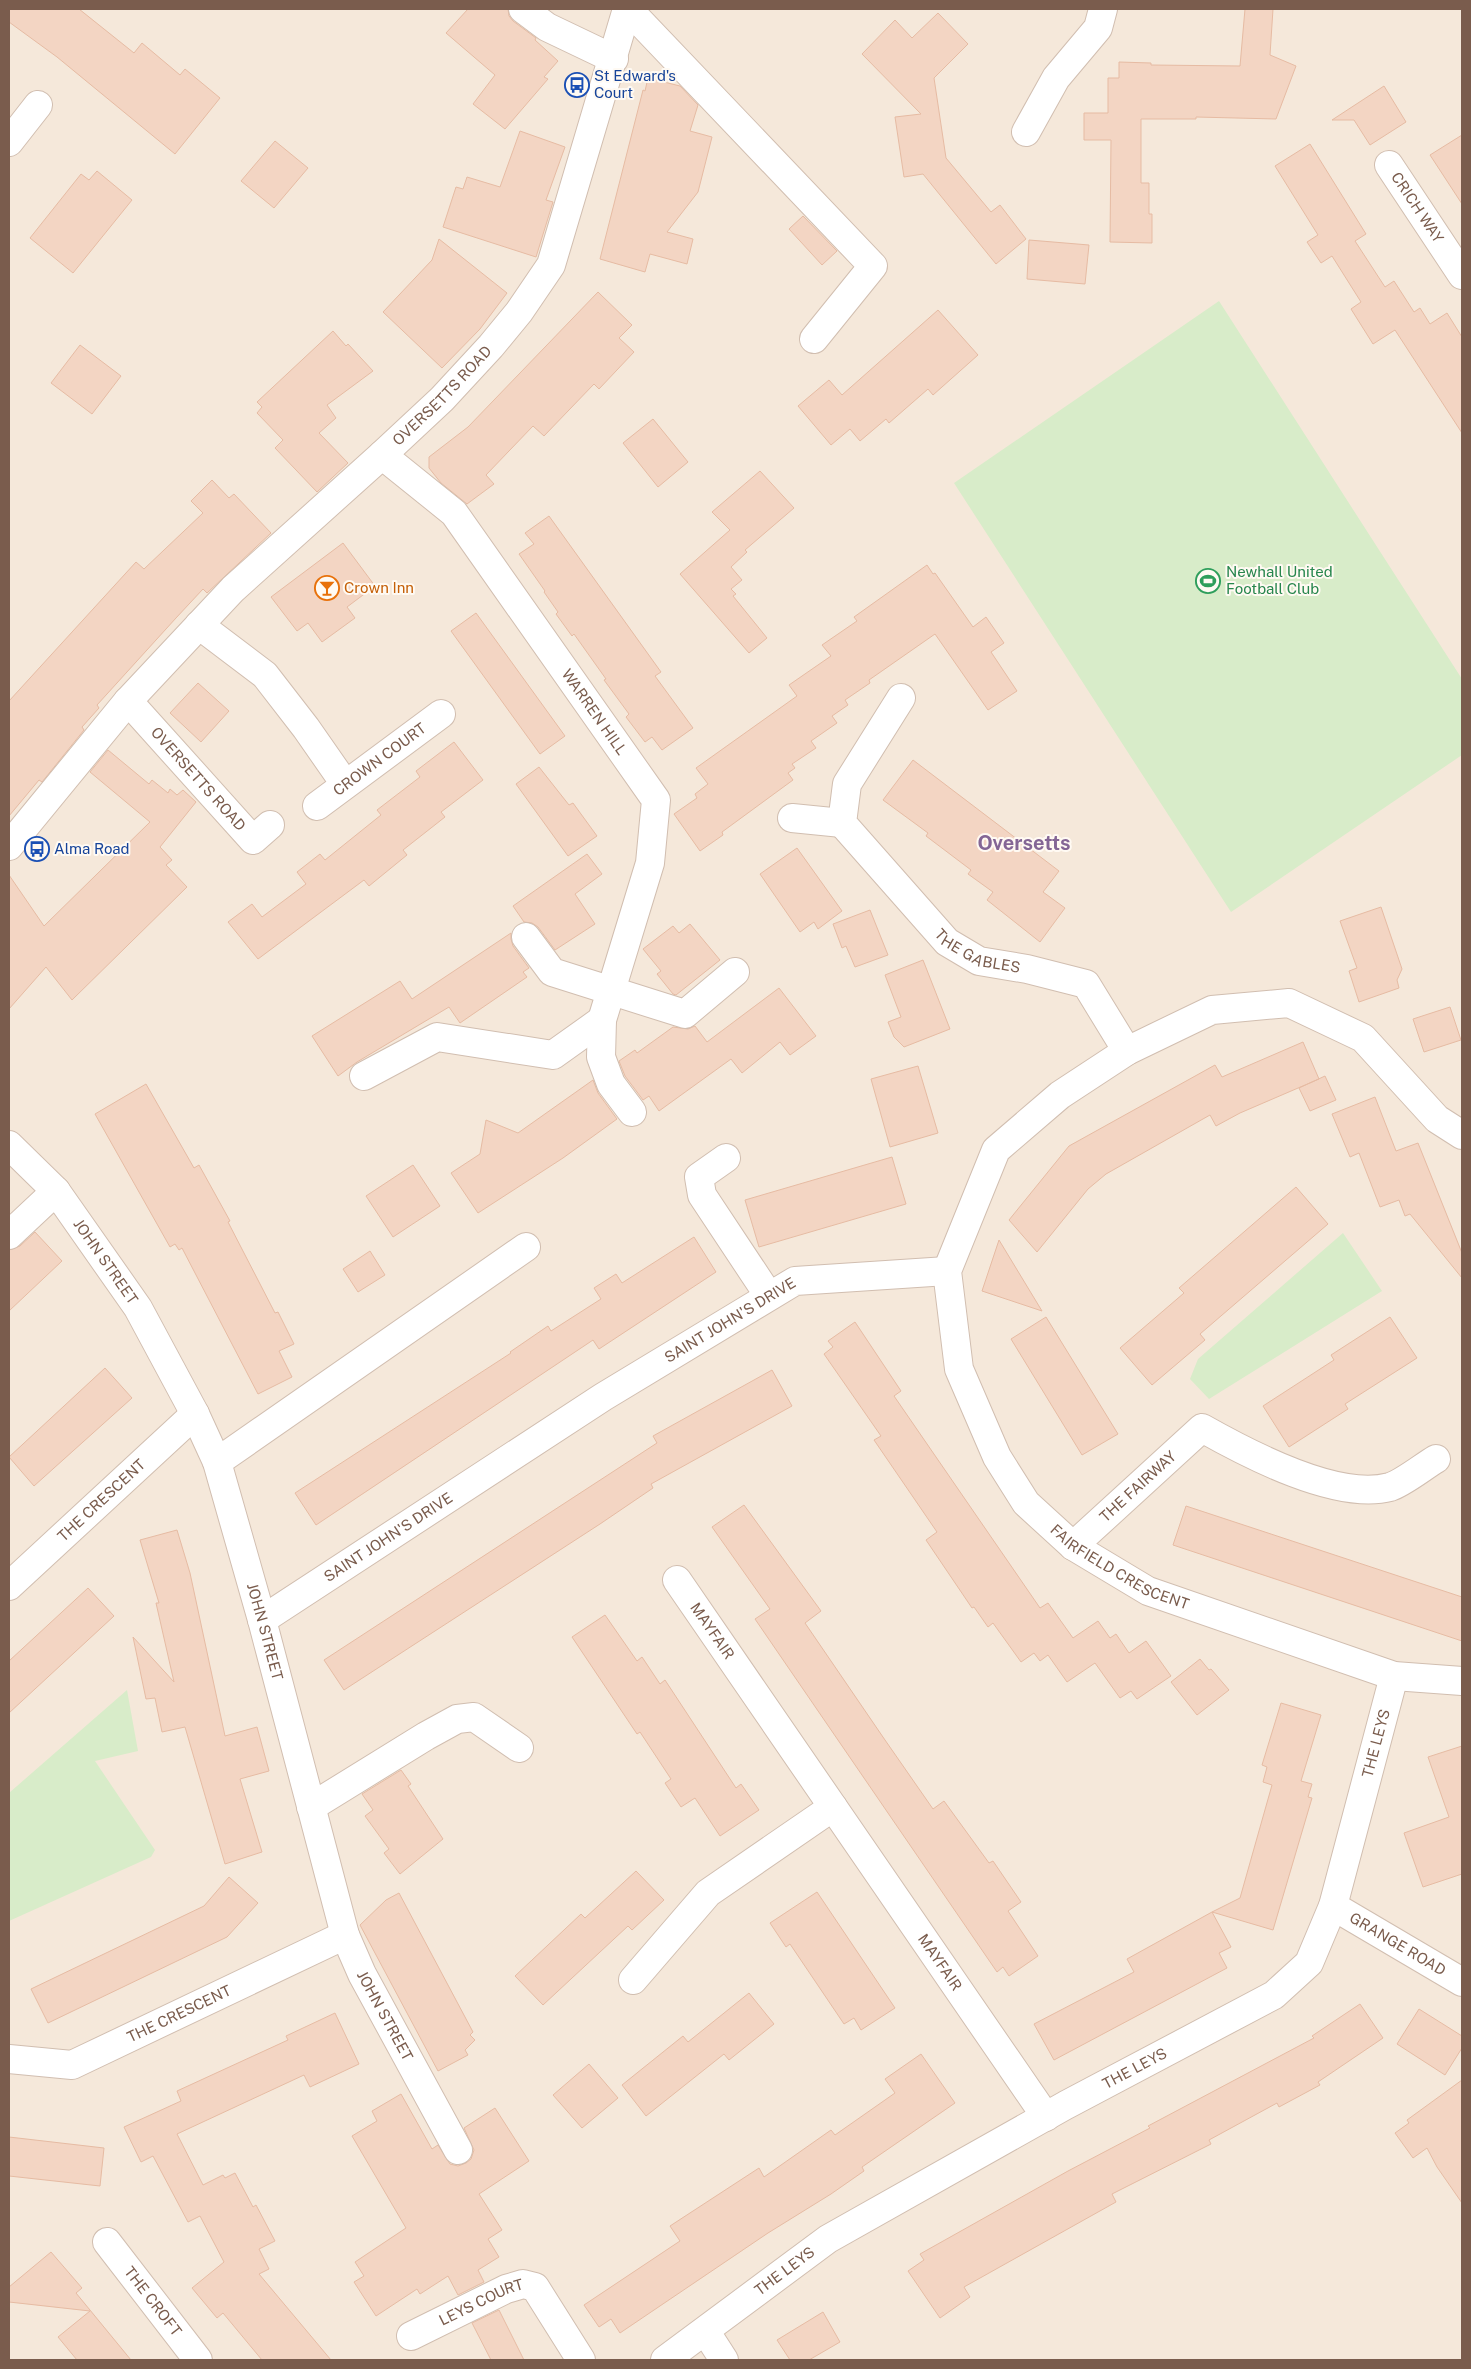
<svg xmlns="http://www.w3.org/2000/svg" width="1471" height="2369" viewBox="0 0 1471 2369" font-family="'Public Sans',sans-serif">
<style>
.residential{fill:#f5e8da}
.green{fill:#d8ecc9}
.building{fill:#f3d5c3;stroke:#e6bba3}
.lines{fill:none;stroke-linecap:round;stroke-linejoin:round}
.minor-casing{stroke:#d1beb0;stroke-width:30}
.minor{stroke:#fff;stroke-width:28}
.labels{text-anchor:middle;stroke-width:4;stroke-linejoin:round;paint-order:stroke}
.transit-label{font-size:15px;fill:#164399;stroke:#fffaf3;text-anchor:start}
.street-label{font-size:15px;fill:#7a5c4d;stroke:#fffaf3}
.leisure-label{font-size:15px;fill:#27864d;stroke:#fffaf3;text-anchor:start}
.food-label{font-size:15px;fill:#c56008;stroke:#fffaf3;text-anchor:start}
.district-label{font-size:20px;font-weight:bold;fill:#846695;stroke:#fffaf3}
</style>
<rect width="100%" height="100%" fill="#fdf6ec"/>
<path class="residential" d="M 9,9 L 1462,9 L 1462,2360 L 9,2360 Z"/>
<path class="green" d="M 1219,301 L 1462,679 L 1462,755 L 1231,912 L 954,483 Z
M 1343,1233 L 1382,1291 L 1209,1399 L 1190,1379 L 1198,1359 Z
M 127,1690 L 138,1751 L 95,1761 L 155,1850 L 151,1857 L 9,1921 L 9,1793 Z"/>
<path class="building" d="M 9,9 L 79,9 L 134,53 L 142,43 L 180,75 L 185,69 L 220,98 L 175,154 L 57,57 L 9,22 Z
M 468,9 L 508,9 L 509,16 L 513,21 L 536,38 L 535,40 L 558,61 L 544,77 L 548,79 L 505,129 L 473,104 L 495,75 L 446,33 Z
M 1245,9 L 1273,9 L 1270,55 L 1296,66 L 1276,119 L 1196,117 L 1196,119 L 1141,119 L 1141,183 L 1149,183 L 1149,214 L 1152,214 L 1152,243 L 1110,242 L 1111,140 L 1084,140 L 1084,113 L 1108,113 L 1108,78 L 1119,78 L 1119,62 L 1151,63 L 1151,65 L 1240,66 Z
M 938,13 L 968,44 L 934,78 L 946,158 L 991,212 L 1000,205 L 1026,239 L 996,264 L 923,174 L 904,177 L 895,117 L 921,114 L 862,54 L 895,20 L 912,38 Z
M 648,78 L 680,86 L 698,105 L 690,131 L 712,137 L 698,192 L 667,232 L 693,239 L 687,264 L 650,254 L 645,272 L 600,259 L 643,90 L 645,91 Z
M 1384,86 L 1406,122 L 1370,145 L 1354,120 L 1332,120 Z
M 520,131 L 565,147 L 546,200 L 553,202 L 536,257 L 443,227 L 456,187 L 463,189 L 467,177 L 500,187 Z
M 1462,135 L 1462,204 L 1430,155 Z
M 275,141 L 308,168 L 274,208 L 241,181 Z
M 1310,144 L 1366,234 L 1355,241 L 1385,287 L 1394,281 L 1414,312 L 1420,308 L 1430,324 L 1447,313 L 1462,337 L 1462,433 L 1395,330 L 1373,344 L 1351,309 L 1361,302 L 1332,256 L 1321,263 L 1307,242 L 1318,235 L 1275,166 Z
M 97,171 L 132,200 L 73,273 L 30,238 L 81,174 L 89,180 Z
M 803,216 L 837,251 L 822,265 L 789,229 Z
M 439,239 L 507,293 L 480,329 L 442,368 L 383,312 L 432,260 Z
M 1029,240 L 1089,245 L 1085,284 L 1027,279 Z
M 598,292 L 632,325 L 619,338 L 634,352 L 599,389 L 594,384 L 544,436 L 533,426 L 486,475 L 494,484 L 467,504 L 441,483 L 429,468 L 429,457 L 468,427 Z
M 938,310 L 978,355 L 933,395 L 928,389 L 889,423 L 886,419 L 860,441 L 850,429 L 831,445 L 798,406 L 829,380 L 842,395 Z
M 333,331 L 346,346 L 348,344 L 373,371 L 327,405 L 336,418 L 319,433 L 348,463 L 317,492 L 275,448 L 283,440 L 257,413 L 262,407 L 257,402 Z
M 80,345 L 121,376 L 92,414 L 51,383 Z
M 653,419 L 688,462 L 658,487 L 623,443 Z
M 760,471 L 794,508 L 745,550 L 747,552 L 731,567 L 742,580 L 731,589 L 736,594 L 733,596 L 767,638 L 749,653 L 680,574 L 730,530 L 712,512 Z
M 212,480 L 229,498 L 234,494 L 271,533 L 207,593 L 203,589 L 176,618 L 97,705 L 99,708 L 82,727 L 84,730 L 42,782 L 39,780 L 9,816 L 9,701 L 136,562 L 144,569 L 203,513 L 191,501 Z
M 549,516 L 661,672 L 655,676 L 693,728 L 662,750 L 652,737 L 645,742 L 626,717 L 629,714 L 604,680 L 606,679 L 574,634 L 572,636 L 556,614 L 558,612 L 544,592 L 545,591 L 519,554 L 534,544 L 525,533 Z
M 343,543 L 375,586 L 347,607 L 355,618 L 322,642 L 308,623 L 297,631 L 271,597 Z
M 927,565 L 933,574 L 935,573 L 973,627 L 986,617 L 1004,643 L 991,652 L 1017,691 L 988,710 L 935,634 L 869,680 L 870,683 L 845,700 L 848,705 L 832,716 L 837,723 L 811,741 L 816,748 L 792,764 L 795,768 L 788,773 L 793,780 L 722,832 L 723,835 L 700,851 L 674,814 L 697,798 L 695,794 L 708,784 L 696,768 L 797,696 L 789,685 L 831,656 L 822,645 L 857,621 L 854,617 Z
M 476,613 L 565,736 L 540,754 L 451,631 Z
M 198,683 L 229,711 L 201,742 L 170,713 Z
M 454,742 L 483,780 L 441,812 L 445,817 L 403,850 L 407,855 L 369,886 L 364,880 L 258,959 L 228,922 L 252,904 L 262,917 L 306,884 L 297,872 L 320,854 L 325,860 L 381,815 L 377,810 L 420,777 L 416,771 Z
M 108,750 L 149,784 L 152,780 L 168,793 L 170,789 L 177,795 L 183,790 L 196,802 L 160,847 L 172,860 L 166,865 L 187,887 L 72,1000 L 46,967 L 9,1009 L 9,875 L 44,926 L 150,822 L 90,772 Z
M 913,760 L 1059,871 L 1043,892 L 1065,908 L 1040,942 L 987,900 L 993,892 L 968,874 L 971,870 L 926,836 L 928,833 L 883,800 Z
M 539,767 L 569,805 L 573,803 L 597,836 L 568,856 L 516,784 Z
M 797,848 L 842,911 L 818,929 L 814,922 L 800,932 L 760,874 Z
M 587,854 L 602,874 L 575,894 L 595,924 L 555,950 L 538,927 L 532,923 L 524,922 L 513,906 Z
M 1381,907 L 1402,969 L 1397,980 L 1399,988 L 1359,1002 L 1349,971 L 1357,968 L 1340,921 Z
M 870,910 L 888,955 L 855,967 L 846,946 L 842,948 L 833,924 Z
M 690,924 L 720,960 L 676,995 L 673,994 L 657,974 L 661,971 L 643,949 L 673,926 L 679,933 Z
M 511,933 L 511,939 L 513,946 L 529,968 L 523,972 L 527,977 L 460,1023 L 449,1007 L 357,1062 L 338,1076 L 312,1036 L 400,981 L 412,999 Z
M 923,960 L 950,1029 L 904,1047 L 894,1037 L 888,1022 L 901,1017 L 885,975 Z
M 779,988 L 816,1036 L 790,1055 L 780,1042 L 742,1073 L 731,1059 L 659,1111 L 649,1096 L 643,1100 L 625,1076 L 619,1061 L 635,1050 L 637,1053 L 673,1027 L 688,1029 L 695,1026 L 707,1042 Z
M 1450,1007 L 1461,1040 L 1424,1052 L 1413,1019 Z
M 1303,1042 L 1319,1079 L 1240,1113 L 1216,1126 L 1210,1115 L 1106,1174 L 1088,1189 L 1037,1252 L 1009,1220 L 1069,1146 L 1215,1065 L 1222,1077 Z
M 918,1066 L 938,1133 L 890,1147 L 871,1079 Z
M 1325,1076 L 1336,1100 L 1310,1111 L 1299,1088 Z
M 593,1080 L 598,1093 L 617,1119 L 563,1158 L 478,1213 L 451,1173 L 480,1154 L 486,1120 L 518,1133 Z
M 146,1084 L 194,1168 L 199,1165 L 230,1221 L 228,1222 L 275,1313 L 278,1312 L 294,1344 L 279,1351 L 292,1377 L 258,1394 L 182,1248 L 179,1250 L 175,1244 L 170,1247 L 95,1114 Z
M 1375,1097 L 1396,1151 L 1418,1143 L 1462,1253 L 1462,1278 L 1410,1214 L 1405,1216 L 1399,1200 L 1380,1207 L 1359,1153 L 1350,1157 L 1332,1114 Z
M 892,1157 L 906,1204 L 759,1247 L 745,1200 Z
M 413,1165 L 440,1206 L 393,1237 L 366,1196 Z
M 1296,1187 L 1328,1224 L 1200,1334 L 1205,1340 L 1152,1385 L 1120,1348 L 1184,1293 L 1179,1288 Z
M 35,1232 L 62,1261 L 9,1311 L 9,1250 L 20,1246 Z
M 694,1237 L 716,1272 L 599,1349 L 593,1340 L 316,1525 L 295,1493 L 511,1353 L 510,1352 L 548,1326 L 551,1331 L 601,1299 L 594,1288 L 616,1274 L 622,1283 Z
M 999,1240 L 1042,1311 L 982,1291 Z
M 370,1251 L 385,1275 L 358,1292 L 343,1269 Z
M 1046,1317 L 1118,1434 L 1082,1455 L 1011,1339 Z
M 1390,1317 L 1417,1358 L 1345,1404 L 1348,1409 L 1289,1447 L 1263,1406 L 1334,1360 L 1331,1355 Z
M 855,1322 L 901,1391 L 894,1396 L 1040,1608 L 1048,1603 L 1073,1638 L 1098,1621 L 1110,1638 L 1116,1634 L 1129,1653 L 1146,1641 L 1171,1676 L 1137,1699 L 1131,1691 L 1120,1698 L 1095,1663 L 1067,1682 L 1048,1655 L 1040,1661 L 1034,1653 L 1021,1662 L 993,1623 L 988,1627 L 974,1607 L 972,1608 L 926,1540 L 937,1532 L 874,1440 L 881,1436 L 824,1354 L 833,1347 L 828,1341 Z
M 105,1368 L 132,1398 L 34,1486 L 9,1457 Z
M 772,1370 L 792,1406 L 651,1484 L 653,1488 L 600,1524 L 344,1690 L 324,1660 L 657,1443 L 653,1436 Z
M 744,1505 L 821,1611 L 805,1623 L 885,1740 L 933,1809 L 944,1801 L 989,1863 L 993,1861 L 1021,1902 L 1008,1911 L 1038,1956 L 1009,1976 L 1003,1967 L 997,1972 L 755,1619 L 770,1609 L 712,1527 Z
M 1186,1506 L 1462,1597 L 1462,1641 L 1173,1545 Z
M 177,1530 L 190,1573 L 225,1736 L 257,1727 L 269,1771 L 240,1779 L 262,1852 L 225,1864 L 185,1727 L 162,1732 L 155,1698 L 146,1699 L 133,1637 L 174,1682 L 156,1603 L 159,1603 L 140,1540 Z
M 88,1588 L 114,1616 L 9,1713 L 9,1661 Z
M 605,1615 L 637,1661 L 642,1657 L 660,1684 L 665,1680 L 736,1788 L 741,1784 L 759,1810 L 720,1836 L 695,1798 L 681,1807 L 665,1783 L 671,1779 L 640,1732 L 637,1734 L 572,1637 Z
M 1200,1659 L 1209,1670 L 1211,1669 L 1229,1690 L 1197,1715 L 1171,1682 Z
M 1281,1703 L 1321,1715 L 1301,1781 L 1312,1784 L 1308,1797 L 1312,1798 L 1273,1930 L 1212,1912 L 1240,1898 L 1272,1785 L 1263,1782 L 1267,1767 L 1262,1765 Z
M 1462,1746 L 1462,1874 L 1423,1887 L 1404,1833 L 1449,1817 L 1428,1757 Z
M 401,1770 L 411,1784 L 408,1786 L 443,1839 L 400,1874 L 384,1853 L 389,1849 L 365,1816 L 373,1810 L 362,1794 Z
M 636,1871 L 664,1900 L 632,1930 L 628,1926 L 543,2005 L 515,1976 L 581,1914 L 585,1918 Z
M 229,1877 L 258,1903 L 227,1937 L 48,2023 L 31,1989 L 204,1906 Z
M 817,1892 L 895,2008 L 861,2030 L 854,2018 L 844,2024 L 790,1944 L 786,1947 L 770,1923 Z
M 399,1893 L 473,2032 L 470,2035 L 475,2040 L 465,2050 L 468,2055 L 438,2071 L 360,1925 L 386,1900 Z
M 1212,1912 L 1231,1947 L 1219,1953 L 1227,1968 L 1054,2060 L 1034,2024 L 1134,1972 L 1127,1959 Z
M 749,1993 L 774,2024 L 729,2060 L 724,2054 L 646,2116 L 622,2085 L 683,2036 L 688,2042 Z
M 1360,2004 L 1383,2038 L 1318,2082 L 1320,2085 L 1279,2107 L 1277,2103 L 1209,2140 L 1211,2144 L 1112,2194 L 1116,2202 L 964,2287 L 970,2297 L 940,2318 L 908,2271 L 924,2260 L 920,2254 L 1068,2171 L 1150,2128 L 1148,2126 L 1314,2038 L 1312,2036 Z
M 1419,2009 L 1462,2036 L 1462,2048 L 1445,2075 L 1397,2044 Z
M 335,2013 L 359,2064 L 310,2087 L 304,2075 L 177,2134 L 203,2185 L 223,2175 L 225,2178 L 235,2173 L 253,2207 L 256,2205 L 275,2241 L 259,2249 L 269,2269 L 259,2274 L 331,2360 L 262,2360 L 223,2313 L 217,2318 L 192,2288 L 224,2262 L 200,2216 L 188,2222 L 153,2156 L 141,2162 L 124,2127 L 181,2101 L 177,2091 L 288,2040 L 286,2036 Z
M 921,2054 L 955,2103 L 862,2167 L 864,2171 L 831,2194 L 768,2233 L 620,2333 L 611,2319 L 599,2327 L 584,2305 L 680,2241 L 670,2226 L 759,2168 L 764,2177 L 831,2130 L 835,2135 L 895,2093 L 885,2079 Z
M 589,2064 L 618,2098 L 582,2128 L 553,2095 Z
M 1462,2080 L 1462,2203 L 1437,2167 L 1427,2148 L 1413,2158 L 1395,2133 L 1409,2123 L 1407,2120 Z
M 401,2094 L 432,2149 L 438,2145 L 450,2164 L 458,2166 L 466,2163 L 471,2159 L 474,2150 L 464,2128 L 495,2108 L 529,2161 L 479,2194 L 502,2230 L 488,2239 L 499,2257 L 478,2270 L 484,2282 L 458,2295 L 448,2276 L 420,2294 L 417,2289 L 376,2316 L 354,2282 L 364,2276 L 355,2262 L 406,2228 L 352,2136 L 377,2121 L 372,2111 Z
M 9,2137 L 104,2148 L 100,2186 L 9,2176 Z
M 51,2252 L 82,2288 L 76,2293 L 131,2360 L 77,2360 L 58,2337 L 90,2311 L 9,2302 L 9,2287 Z
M 499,2310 L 524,2360 L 491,2360 L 472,2323 Z
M 823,2312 L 840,2342 L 809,2360 L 790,2360 L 777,2340 Z"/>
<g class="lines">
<defs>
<g id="minor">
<path d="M 523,9 L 547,27 L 614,59"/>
<path d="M 628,9 L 873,266 L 814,339"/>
<path d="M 1026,132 L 1056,78 L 1098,28 L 1103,9"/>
<path d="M 9,142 L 38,105"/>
<path id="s1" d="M 1389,165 L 1462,275"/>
<path id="s2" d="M 382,455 L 454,513 L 656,800 L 650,863 L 602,1020 L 601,1057 L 611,1084 L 632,1112"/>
<path d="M 199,625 L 265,675 L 306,728 L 345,784"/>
<path id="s3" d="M 901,698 L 847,784 L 842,823 L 947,942 L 979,961 L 1027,969 L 1086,984 L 1127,1051"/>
<path id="s4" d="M 128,701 L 253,840 L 270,825"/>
<path id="s5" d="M 317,806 L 441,714"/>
<path d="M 792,818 L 842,823"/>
<path id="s6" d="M 9,846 L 128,701 L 233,589 L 382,455 L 442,399 L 491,346 L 519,312 L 551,265 L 627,9"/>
<path d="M 526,937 L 552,972 L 685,1014 L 735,972"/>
<path d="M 364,1076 L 437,1037 L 553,1055 L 602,1020"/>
<path id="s7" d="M 1462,1135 L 1437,1119 L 1363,1038 L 1289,1003 L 1212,1010 L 1127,1051 L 1060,1095 L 996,1150 L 947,1271 L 959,1369 L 997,1457 L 1026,1503 L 1073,1546 L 1148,1591 L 1394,1676 L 1462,1681"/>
<path id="s8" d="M 9,1145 L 56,1191 L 138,1308 L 195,1414 L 217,1462 L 262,1620 L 345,1935 L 362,1974 L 458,2150"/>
<path d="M 726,1158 L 699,1177 L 702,1195 L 769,1296"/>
<path d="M 9,1235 L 56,1191"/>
<path d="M 217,1462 L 526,1247"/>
<path id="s9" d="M 1073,1546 L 1202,1428 C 1248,1454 1337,1501 1390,1487 C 1403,1483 1424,1466 1436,1459"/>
<path id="s10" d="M 677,1580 L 1046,2117"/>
<path id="s11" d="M 9,1586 L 195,1414"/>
<path id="s12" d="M 262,1620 L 603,1397 L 795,1281 L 947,1271"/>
<path d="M 311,1807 L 426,1736 L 457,1719 L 474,1717 L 519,1748"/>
<path id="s13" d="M 1333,1906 L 1462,1982"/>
<path d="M 633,1980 L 708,1893 L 833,1807"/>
<path id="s14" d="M 9,2059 L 72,2065 L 345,1935"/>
<path id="s15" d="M 107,2242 L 198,2360"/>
<path d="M 706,2332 L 724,2360"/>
<path id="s16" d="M 411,2336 L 506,2289 L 523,2284 L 535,2287 L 581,2360"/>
<path id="s17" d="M 665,2360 L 828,2239 L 1066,2105 L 1274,1995 L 1309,1963 L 1333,1906 L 1394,1676"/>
</g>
</defs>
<use href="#minor" class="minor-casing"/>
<use href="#minor" class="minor"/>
</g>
<defs>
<symbol id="bus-ring" viewBox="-11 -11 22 22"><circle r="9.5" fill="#fffaf3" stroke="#1a4fb4" stroke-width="1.5"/><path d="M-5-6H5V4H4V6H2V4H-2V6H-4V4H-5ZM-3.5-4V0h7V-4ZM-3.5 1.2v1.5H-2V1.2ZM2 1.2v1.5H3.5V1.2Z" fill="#1a4fb4"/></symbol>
<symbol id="stadium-ring" viewBox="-11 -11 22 22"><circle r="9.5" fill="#fffaf3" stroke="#2e9e5b" stroke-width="1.5"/><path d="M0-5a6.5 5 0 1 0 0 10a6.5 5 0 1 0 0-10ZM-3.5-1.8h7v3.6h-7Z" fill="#2e9e5b"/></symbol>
<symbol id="bar-ring" viewBox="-11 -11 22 22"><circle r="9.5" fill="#fffaf3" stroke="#e8710a" stroke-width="1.5"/><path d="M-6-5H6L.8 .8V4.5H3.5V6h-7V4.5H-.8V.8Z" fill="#e8710a"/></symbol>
</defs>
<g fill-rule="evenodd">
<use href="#bus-ring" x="563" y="71" width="28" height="28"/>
<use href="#stadium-ring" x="1194" y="567" width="28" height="28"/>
<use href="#bar-ring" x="313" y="574" width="28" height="28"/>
<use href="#bus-ring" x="23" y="835" width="28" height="28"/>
</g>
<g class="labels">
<g class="transit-label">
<text x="594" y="81">St Edward's<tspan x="594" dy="17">Court</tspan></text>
<text x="54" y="854">Alma Road</text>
</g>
<g class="street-label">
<text dy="5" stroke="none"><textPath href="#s1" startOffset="51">CRICH WAY</textPath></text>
<text dy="5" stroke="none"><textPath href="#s6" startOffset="626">OVERSETTS ROAD</textPath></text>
<text dy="5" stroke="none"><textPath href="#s2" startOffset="336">WARREN HILL</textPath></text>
<text dy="5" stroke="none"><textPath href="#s5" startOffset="78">CROWN COURT</textPath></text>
<text dy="5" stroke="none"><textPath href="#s4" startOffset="105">OVERSETTS ROAD</textPath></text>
<text dy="5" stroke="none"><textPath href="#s3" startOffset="332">THE GABLES</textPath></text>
<text dy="5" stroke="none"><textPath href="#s8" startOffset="152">JOHN STREET</textPath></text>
<text dy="5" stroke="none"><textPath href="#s12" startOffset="556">SAINT JOHN'S DRIVE</textPath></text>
<text dy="5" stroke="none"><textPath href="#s9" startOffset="88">THE FAIRWAY</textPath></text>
<text dy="5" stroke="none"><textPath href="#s11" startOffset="126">THE CRESCENT</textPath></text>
<text dy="5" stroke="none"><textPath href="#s12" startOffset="151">SAINT JOHN'S DRIVE</textPath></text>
<text dy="5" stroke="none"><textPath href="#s7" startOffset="1052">FAIRFIELD CRESCENT</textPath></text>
<text dy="5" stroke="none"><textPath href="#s8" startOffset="558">JOHN STREET</textPath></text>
<text dy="5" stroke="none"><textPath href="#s10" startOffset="62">MAYFAIR</textPath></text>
<text dy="5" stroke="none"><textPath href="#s17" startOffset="989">THE LEYS</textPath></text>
<text dy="5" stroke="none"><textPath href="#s13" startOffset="75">GRANGE ROAD</textPath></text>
<text dy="5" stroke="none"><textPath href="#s10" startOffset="464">MAYFAIR</textPath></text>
<text dy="5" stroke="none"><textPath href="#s14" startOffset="182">THE CRESCENT</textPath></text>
<text dy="5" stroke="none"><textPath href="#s8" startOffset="962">JOHN STREET</textPath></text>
<text dy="5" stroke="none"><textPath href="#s17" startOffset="554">THE LEYS</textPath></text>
<text dy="5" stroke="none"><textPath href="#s17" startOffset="149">THE LEYS</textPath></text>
<text dy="5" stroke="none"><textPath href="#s15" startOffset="75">THE CROFT</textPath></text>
<text dy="5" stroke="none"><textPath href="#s16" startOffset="78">LEYS COURT</textPath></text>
</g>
<g class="leisure-label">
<text x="1226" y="577">Newhall United<tspan x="1226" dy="17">Football Club</tspan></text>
</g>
<g class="food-label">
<text x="344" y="593">Crown Inn</text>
</g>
<g class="district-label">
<text x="1024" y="850">Oversetts</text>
</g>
</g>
<rect width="1471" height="2369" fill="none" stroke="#7a5c4d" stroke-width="20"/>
</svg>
